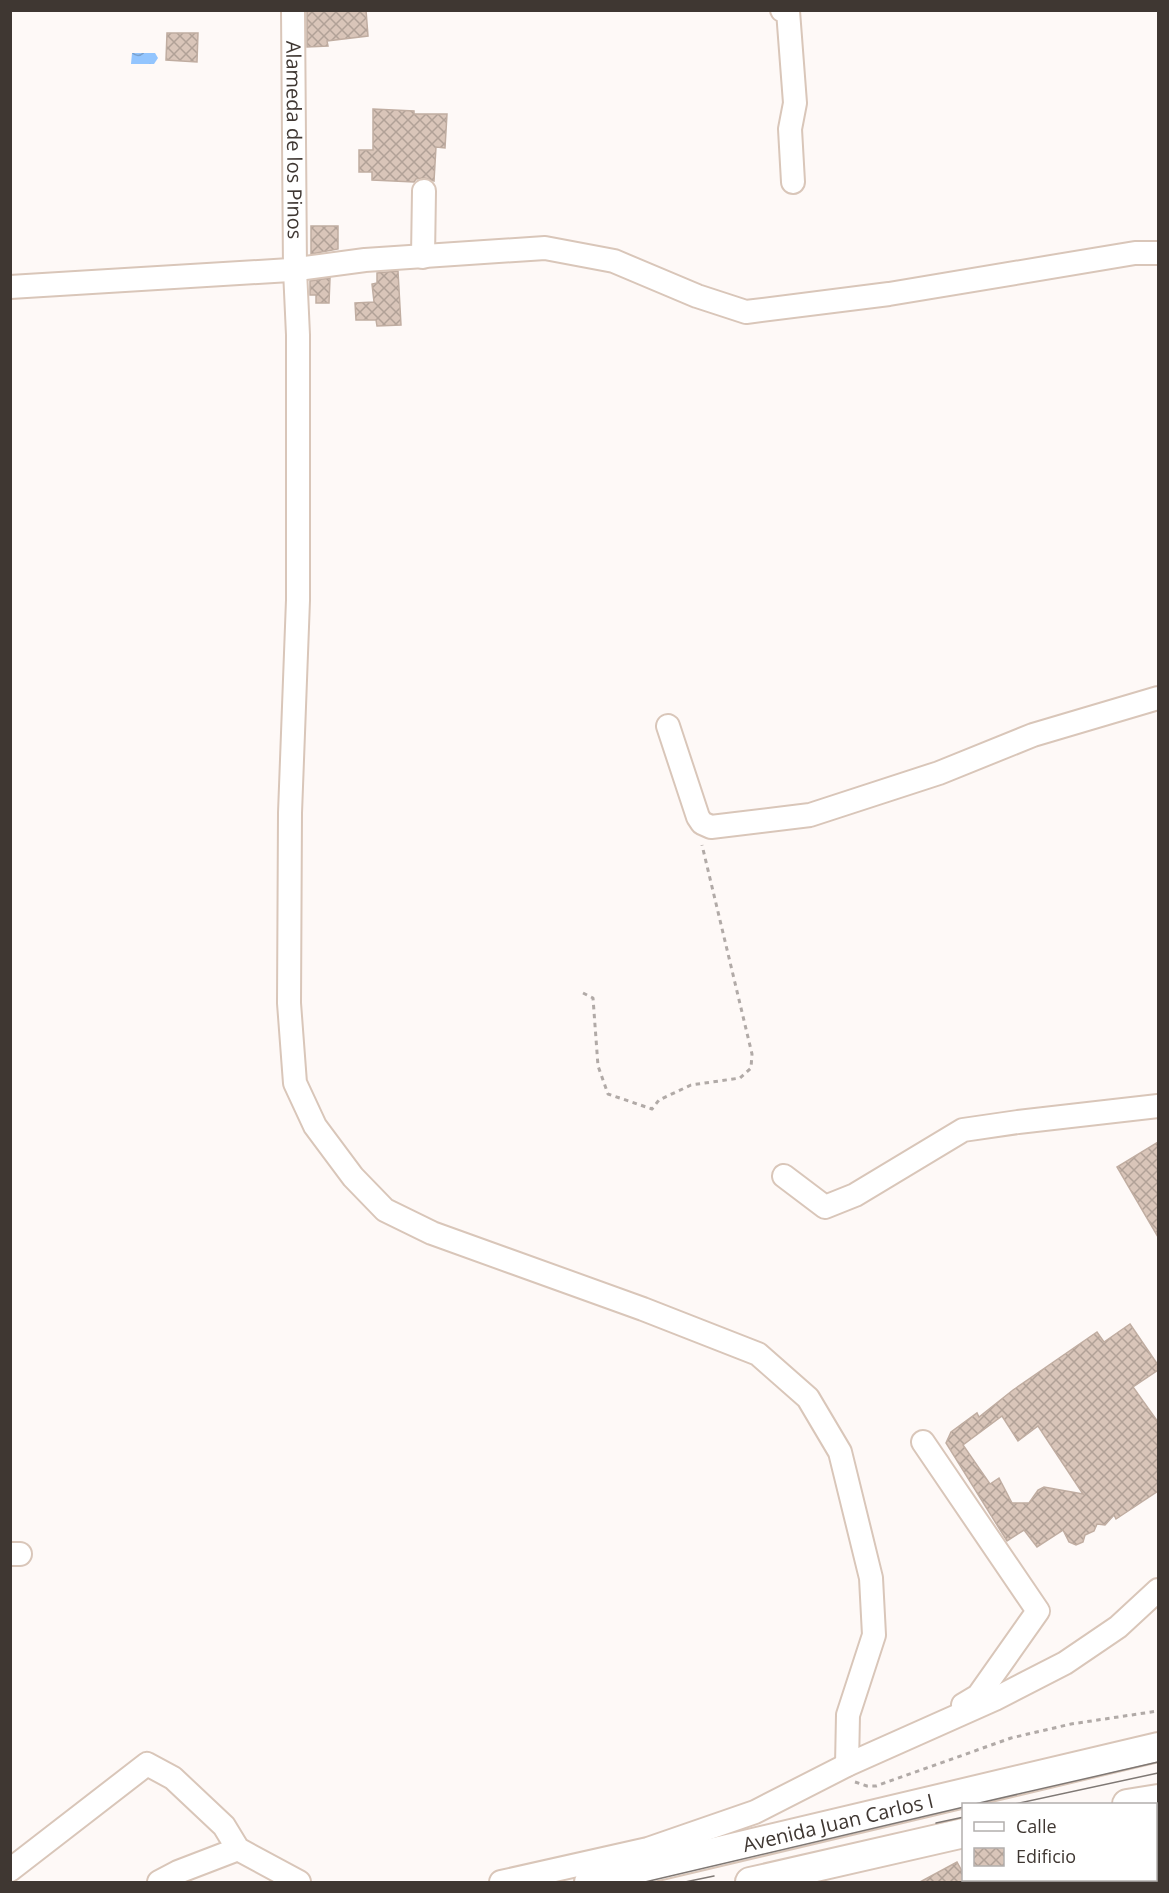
<svg xmlns="http://www.w3.org/2000/svg" width="1169" height="1893" viewBox="0 0 1169 1893" font-family="'Open Sans',sans-serif">
<style>
.park{fill:url(#park-dots)}
.water{fill:url(#water-waves)}
.building{fill:url(#building-cross-hatch);stroke:#c0ada1;stroke-width:1.5;fill-rule:evenodd}
.lines{fill:none;stroke-linecap:round;stroke-linejoin:round}
.minor-casing{stroke:#d9c6b9;stroke-width:26}
.major-casing{stroke:#d9c6b9;stroke-width:32}
.path{stroke:#b1aaa7;stroke-width:3;stroke-dasharray:4.5 4.5;stroke-linecap:butt}
.minor{stroke:#fff;stroke-width:22}
.major{stroke:#fff;stroke-width:28}
.tram{stroke:#7f7874;stroke-width:1.5}
.labels{text-anchor:middle;stroke-width:4.5;stroke-linejoin:round;paint-order:stroke}
.street-label{font-size:20px;fill:#3f3732;stroke:#fff}
</style>
<defs>
<pattern id="park-dots" width="8" height="8" patternUnits="userSpaceOnUse" patternTransform="scale(1.5)"><rect width="8" height="8" fill="#b4eeb7"/><path d="M2 2h.1M6 6h.1" fill="none" stroke="#9ccd9e" stroke-width="1.8" stroke-linecap="round"/></pattern>
<pattern id="water-waves" width="16" height="10" patternUnits="userSpaceOnUse" patternTransform="scale(1.5)"><rect width="16" height="10" fill="#93c5fe"/><path d="M0 5q4-4 8 0t8 0" fill="none" stroke="#79a1ce"/></pattern>
<pattern id="building-cross-hatch" width="8" height="8" patternUnits="userSpaceOnUse" patternTransform="scale(1.5)"><rect width="8" height="8" fill="#d9c5b9"/><path d="M0 0l8 8M0 8l8-8" fill="none" stroke="#b1a197"/></pattern>
</defs>
<rect width="100%" height="100%" fill="#fef9f7"/>
<path class="park" d="M 1158,1820 L 1158,1879 L 1144,1882 L 1096,1882 L 1094,1880 L 1156,1880 L 1156,1821 Z"/>
<path class="water" d="M 132,53 L 155,53 L 158,58 L 154,64 L 131,64 Z"/>
<path class="building" d="M 307,10 L 366,10 L 368,36 L 327,41 L 328,46 L 307,47 Z
M 167,33 L 198,33 L 197,62 L 166,60 Z
M 373,109 L 414,111 L 414,114 L 447,114 L 445,148 L 436,147 L 434,181 L 424,178 L 416,179 L 414,182 L 372,180 L 372,172 L 359,172 L 359,150 L 373,150 Z
M 311,226 L 338,226 L 338,249 L 311,254 Z
M 398,271 L 401,325 L 377,326 L 376,320 L 356,320 L 355,303 L 374,302 L 372,284 L 377,283 L 377,273 Z
M 330,278 L 329,303 L 316,303 L 316,295 L 310,295 L 310,281 Z
M 1158,1142 L 1158,1237 L 1117,1167 Z
M 1130,1324 L 1158,1365 L 1158,1370 L 1133,1387 L 1158,1422 L 1158,1491 L 1116,1519 L 1114,1515 L 1105,1525 L 1097,1524 L 1094,1531 L 1085,1535 L 1083,1542 L 1076,1545 L 1069,1542 L 1063,1530 L 1037,1547 L 1024,1530 L 1007,1541 L 946,1443 L 951,1432 L 977,1413 L 979,1417 L 1013,1390 L 1097,1332 L 1104,1342 ZM 1002,1416 L 1018,1441 L 1038,1426 L 1083,1494 L 1044,1487 L 1038,1490 L 1029,1503 L 1012,1503 L 999,1478 L 990,1484 L 963,1445 Z
M 957,1862 L 963,1873 L 963,1880 L 967,1880 L 969,1882 L 920,1882 Z"/>
<g class="lines">
<defs>
<g id="minor">
<path id="s1" d="M 293,10 L 295,270 L 298,335 L 298,600 L 290,813 L 289,1003 L 295,1083 L 315,1126 L 353,1177 L 385,1210 L 432,1233 L 643,1309 L 758,1354 L 808,1398 L 840,1452 L 871,1578 L 874,1635 L 848,1715 L 847,1765"/>
<path d="M 782,10 L 788,11 L 795,103 L 790,129 L 793,182"/>
<path d="M 423,257 L 424,191"/>
<path d="M 10,287 L 290,270 L 365,260 L 545,248 L 614,261 L 697,296 L 746,312 L 889,294 L 1135,253 L 1158,253"/>
<path d="M 668,726 L 698,817 L 702,823 L 711,827 L 810,815 L 939,773 L 1033,735 L 1158,698"/>
<path d="M 784,1176 L 825,1207 L 855,1195 L 963,1130 L 1018,1122 L 1158,1106"/>
<path d="M 923,1442 L 1038,1611 L 978,1696 L 963,1705"/>
<path d="M 10,1554 L 20,1554"/>
<path d="M 10,1870 L 147,1764 L 173,1778 L 224,1826 L 238,1849 L 299,1882"/>
<path d="M 1057,1880 L 1058,1882"/>
<path d="M 159,1882 L 178,1872 L 238,1849"/>
<path d="M 501,1882 L 648,1849 L 755,1812 L 847,1765 L 995,1699 L 1065,1663 L 1118,1627 L 1158,1590"/>
</g>
<g id="major">
<path d="M 1127,1804 L 1158,1799"/>
<path id="s2" d="M 589,1882 L 1158,1747"/>
<path d="M 750,1882 L 964,1833"/>
</g>
</defs>
<use href="#minor" class="minor-casing"/>
<use href="#major" class="major-casing"/>
<path class="path" d="M 583,993 L 593,998 L 598,1066 L 608,1094 L 652,1109 L 659,1100 L 691,1085 L 740,1078 L 751,1068 L 752,1054 L 702,845
M 855,1782 L 867,1786 L 876,1786 L 1011,1738 L 1071,1724 L 1158,1711
M 1156,1838 L 1158,1838"/>
<use href="#minor" class="minor"/>
<use href="#major" class="major"/>
<path class="tram" d="M 975,1804 L 1158,1762
M 1015,1804 L 1158,1773
M 936,1823 L 964,1817
M 645,1882 L 964,1807
M 685,1882 L 714,1876"/>
</g>
<g class="labels">
<g class="street-label">
<text dy="7" stroke="none"><textPath href="#s1" startOffset="130">Alameda de los Pinos</textPath></text>
<text dy="7" stroke="none"><textPath href="#s2" startOffset="256">Avenida Juan Carlos I</textPath></text>
</g>
</g>
<rect width="1169" height="1893" fill="none" stroke="#3f3732" stroke-width="24"/>
<rect x="962" y="1803" width="195" height="78" fill="#ffffff" stroke="#b2afad" stroke-width="1.5"/>
<rect x="974" y="1822" width="30" height="9" fill="#ffffff" stroke="#b2afad" stroke-width="1.5"/>
<text x="1016" y="1833" font-size="18" fill="#3f3732">Calle</text>
<rect x="974" y="1848" width="30" height="18" fill="url(#building-cross-hatch)" stroke="#b2afad" stroke-width="1.5"/>
<text x="1016" y="1863" font-size="18" fill="#3f3732">Edificio</text>
</svg>
